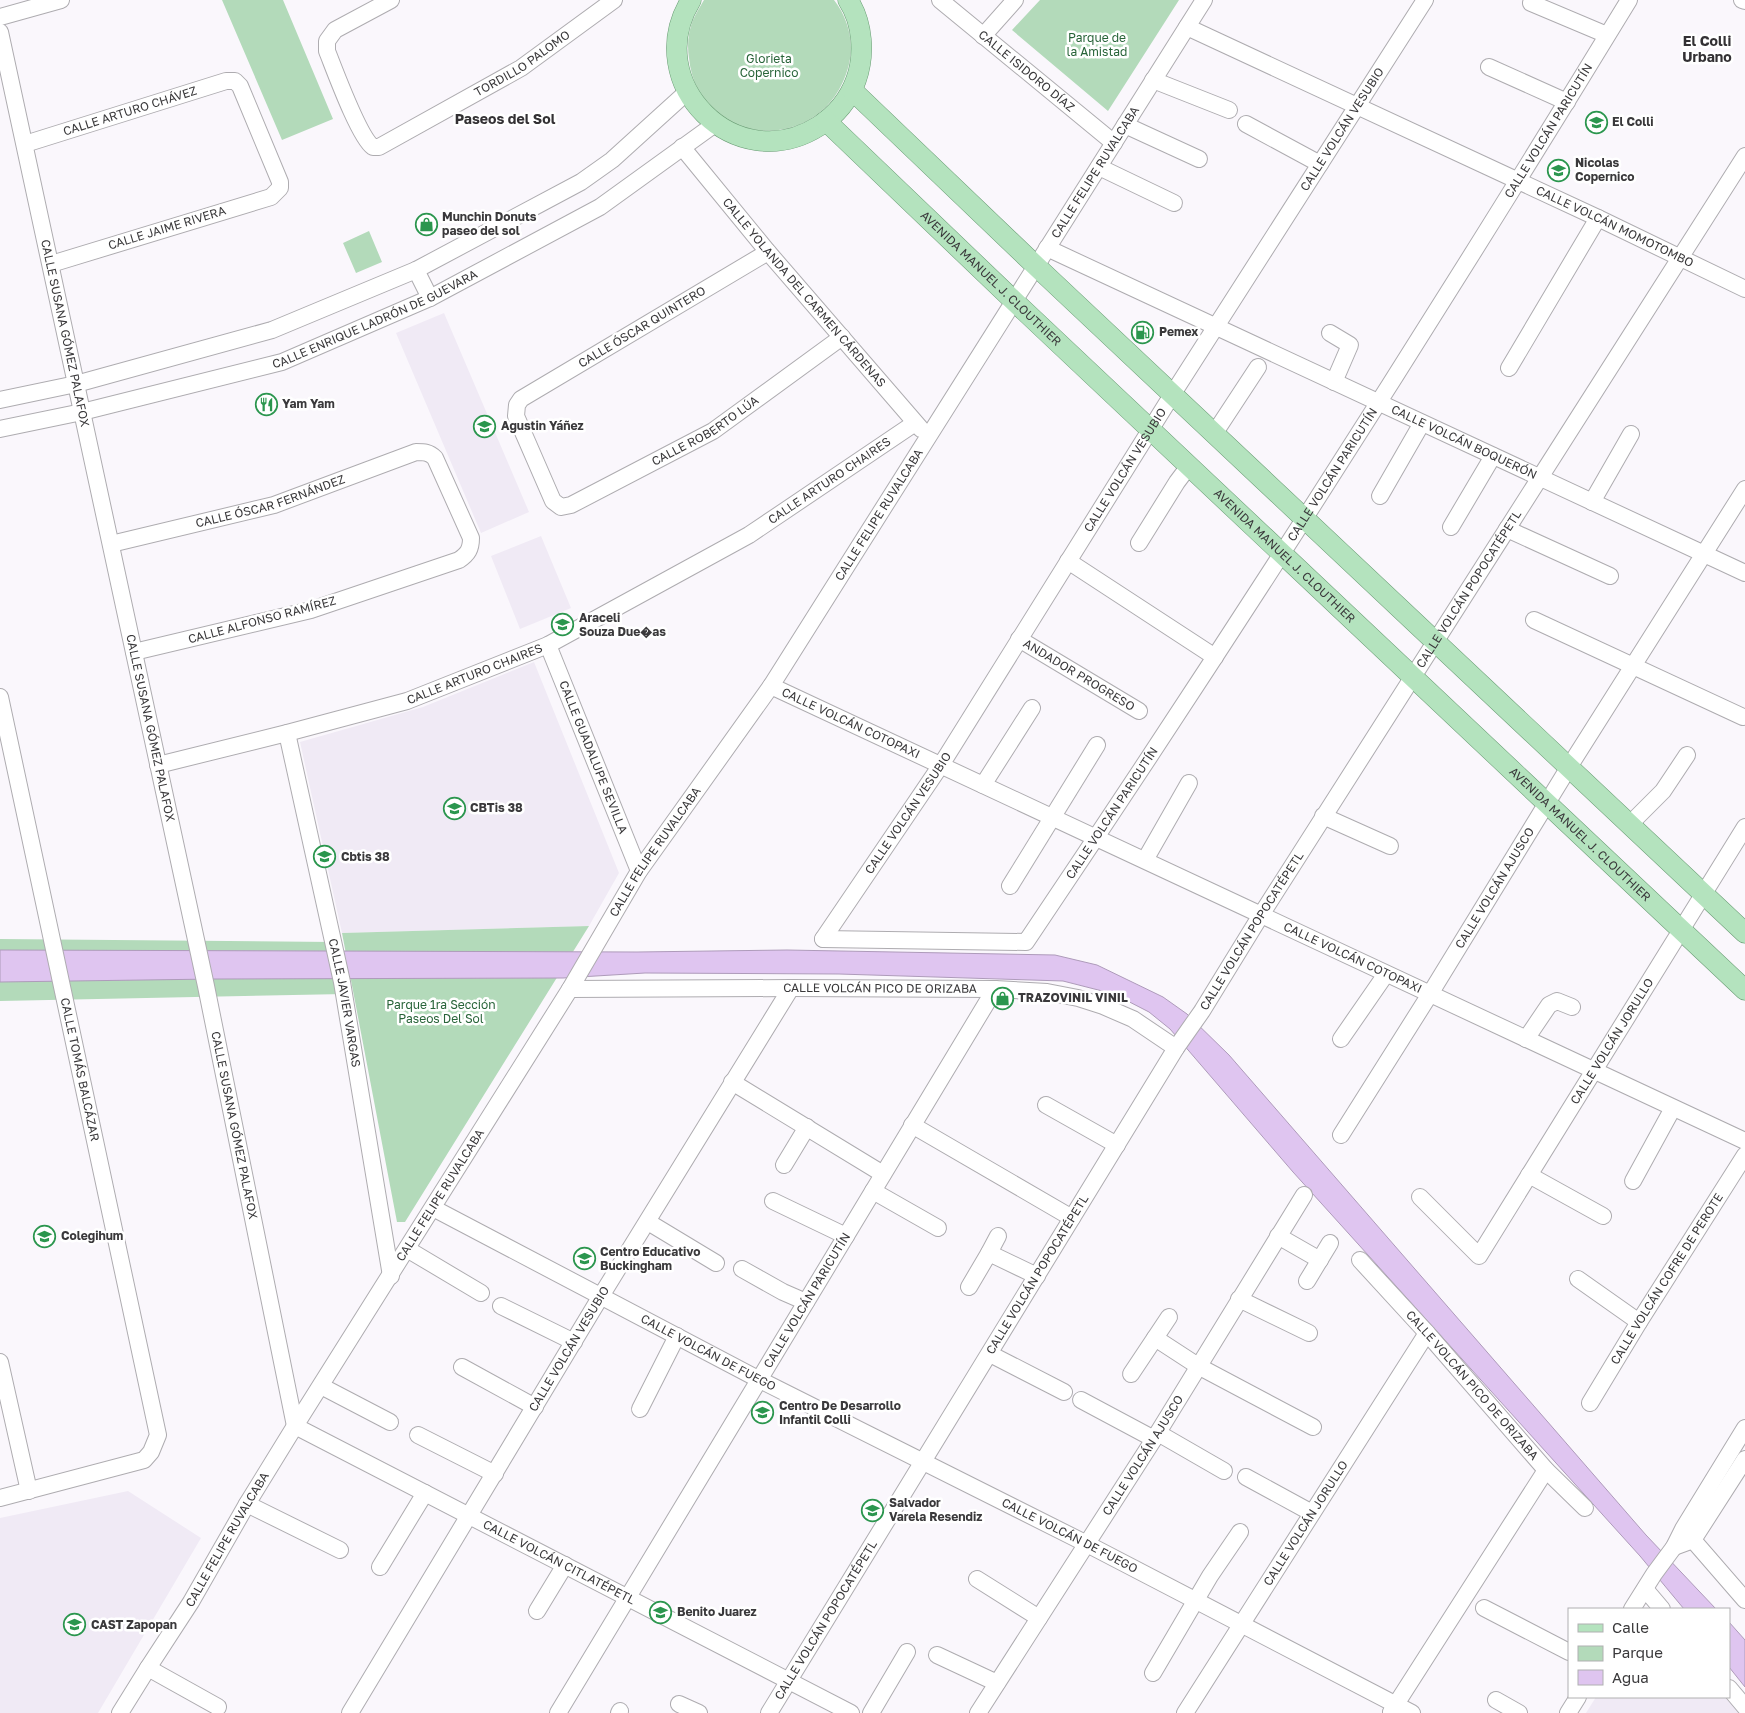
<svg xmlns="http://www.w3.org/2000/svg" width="1745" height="1713" viewBox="0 0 1745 1713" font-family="'Golos Text',sans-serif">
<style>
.built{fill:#f0eaf5}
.green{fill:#b3daba}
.water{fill:#dfc5f0;stroke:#ae9bba}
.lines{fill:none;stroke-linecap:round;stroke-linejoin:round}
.minor-casing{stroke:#aeacb0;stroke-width:18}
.major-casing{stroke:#699c74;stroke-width:21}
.minor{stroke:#fff;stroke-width:16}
.major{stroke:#b4e3be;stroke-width:20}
.labels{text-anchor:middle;stroke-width:5;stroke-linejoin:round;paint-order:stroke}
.park-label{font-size:12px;fill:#286439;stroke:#fff}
.street-label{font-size:12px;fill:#3a393b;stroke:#fff}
.poi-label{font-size:12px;font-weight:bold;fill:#3a393b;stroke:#fff;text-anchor:start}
.neighbourhood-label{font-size:14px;font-weight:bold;fill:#333134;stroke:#fff}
</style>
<rect width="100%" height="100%" fill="#faf7fc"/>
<path class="built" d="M 444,313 L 529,512 L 481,533 L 396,333 Z
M 541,536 L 571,608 L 520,629 L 491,556 Z
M 534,662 L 619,873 L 589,926 L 342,933 L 300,742 L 423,707 Z
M 128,1491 L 201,1538 L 98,1713 L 0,1713 L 0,1518 Z
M 1596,1697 L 1725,1697 L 1739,1713 L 1586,1713 Z"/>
<path class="green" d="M 222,0 L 283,0 L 333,119 L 282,140 Z
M 704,0 L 834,0 C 849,19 855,45 848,68 C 823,157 698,149 689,58 C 687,46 688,32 693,20 C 696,13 700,7 704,0 Z
M 1040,0 L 1179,0 L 1108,111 L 1012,30 Z
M 369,231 L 382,262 L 356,273 L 343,243 Z
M 589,926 L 405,1222 L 397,1222 L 342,933 Z
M 0,939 L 333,942 L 345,994 L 0,1001 Z"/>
<path class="water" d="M 0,950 L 637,952 L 787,950 L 1055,955 L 1097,965 L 1163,997 L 1187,1014 L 1229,1055 L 1646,1535 L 1716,1609 L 1684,1609 L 1640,1556 L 1293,1172 L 1170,1029 L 1149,1012 L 1114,994 L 1063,981 L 839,974 L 645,973 L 563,978 L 214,979 L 0,982 Z
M 1729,1622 L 1745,1640 L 1745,1687 L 1729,1667 Z"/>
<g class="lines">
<defs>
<g id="minor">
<path id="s1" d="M 391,0 L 335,30 L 327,41 L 327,51 C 335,71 359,137 373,147 L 379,147 L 521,68 L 614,0"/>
<path id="s2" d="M 940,0 L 1114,143"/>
<path d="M 1742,0 L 1745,1"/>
<path d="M 1531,3 L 1607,35"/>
<path d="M 0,17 L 61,0"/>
<path id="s3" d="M 1187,27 L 1598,218 L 1745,289"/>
<path id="s4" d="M 0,32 L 206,986 L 295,1426 L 851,1713"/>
<path d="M 983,36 L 1015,0"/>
<path d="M 1489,67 L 1567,102"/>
<path d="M 1153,80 L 1229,110"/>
<path d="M 1246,124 L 1320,164"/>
<path d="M 1125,125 L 1199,159"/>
<path id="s5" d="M 25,144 L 226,81 L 235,81 L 240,86 L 280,182 L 280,188 L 271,197 L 51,264"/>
<path id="s6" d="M 682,147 L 768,252 L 921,429"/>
<path d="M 1099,167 L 1174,203"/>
<path id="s7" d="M 1047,248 L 1745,573"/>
<path id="s8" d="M 768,252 L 521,399 L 517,405 L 516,416 L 553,501 L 561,507 L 571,505 L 713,431 L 842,337"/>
<path d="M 416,270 L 430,298"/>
<path d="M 1330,333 L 1350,345 L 1334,382"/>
<path d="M 1509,368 L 1598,218"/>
<path d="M 0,400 L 76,384 L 272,330 L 416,270 L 581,182 L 612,160 L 687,92"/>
<path id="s9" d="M 0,429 L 82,412 L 282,362 L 430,298 L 600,207 L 715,124"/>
<path d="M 1214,434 L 1258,367"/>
<path d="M 1380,496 L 1422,423"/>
<path d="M 1592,502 L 1631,434"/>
<path d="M 1451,527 L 1493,456"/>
<path d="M 1507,529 L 1610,576"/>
<path d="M 1139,543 L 1177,482 L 1189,466"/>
<path id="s10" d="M 111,544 L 274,505 L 416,452 C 424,452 429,452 435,458 L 471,538 C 471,549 468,554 459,560 L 311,610 L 134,652"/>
<path d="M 1068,561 L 1215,657"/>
<path d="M 1534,620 L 1743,717"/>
<path id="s11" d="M 1019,639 L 1139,711"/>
<path id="s12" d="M 548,645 L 639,871"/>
<path id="s13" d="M 771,686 L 1745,1141"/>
<path id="s14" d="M 0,697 L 158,1435 L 151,1452 L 144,1460 L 0,1498"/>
<path id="s15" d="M 287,733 L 342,982 L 391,1276"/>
<path id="s16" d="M 158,765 L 287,733 L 407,701 L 548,645 L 749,535 L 915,423"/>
<path d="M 983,785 L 1032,708"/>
<path d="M 1323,816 L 1390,846"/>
<path d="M 1630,824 L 1663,791 L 1687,755"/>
<path d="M 1145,860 L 1189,783"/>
<path d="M 1010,886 L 1097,745"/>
<path id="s17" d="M 823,939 L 1026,942 C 1234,633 1435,318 1629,0"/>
<path id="s18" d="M 823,939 L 941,765 L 1172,395 L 1425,0"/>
<path id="s19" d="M 570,989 L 791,988 L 995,989 L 1047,992 L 1078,998 L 1103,1006 L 1133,1019 L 1176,1048"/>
<path d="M 1341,1039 L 1386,974"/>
<path d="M 1526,1039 L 1549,1005 L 1557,1001 L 1572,1007"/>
<path d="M 732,1082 L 883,1174"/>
<path d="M 1046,1105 L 1117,1145"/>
<path d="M 912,1125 L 1072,1218"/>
<path id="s20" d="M 1341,1135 L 1430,994 L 1569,767 L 1745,489"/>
<path d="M 784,1165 L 807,1127"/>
<path d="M 1529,1175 L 1603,1216"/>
<path d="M 1633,1181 L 1673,1108"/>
<path d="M 873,1191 L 938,1228"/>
<path id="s21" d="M 1420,1197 L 1479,1256 L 1745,827"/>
<path d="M 773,1201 L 846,1236"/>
<path id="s22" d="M 433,1208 L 760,1380 L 1087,1544 L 1412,1713"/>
<path d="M 648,1222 L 716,1263"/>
<path d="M 1278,1236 L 1320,1260"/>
<path d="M 407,1249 L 481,1293"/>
<path d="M 989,1253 L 998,1236"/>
<path id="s23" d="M 1360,1260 L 1427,1333 L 1546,1470 L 1585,1508"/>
<path d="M 742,1269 L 783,1292 L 806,1302"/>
<path d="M 1578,1279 L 1639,1322"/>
<path d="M 1307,1281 L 1330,1243"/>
<path d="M 969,1287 L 989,1253 L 1037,1276"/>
<path d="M 1239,1299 L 1309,1333"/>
<path d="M 501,1306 L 574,1342"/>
<path d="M 1155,1338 L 1198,1366 L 1313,1427"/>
<path d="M 990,1354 L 1064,1392"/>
<path d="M 0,1362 L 29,1491"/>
<path d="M 462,1367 L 535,1407"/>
<path d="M 1131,1374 L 1169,1317"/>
<path d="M 321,1386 L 390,1422"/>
<path d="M 1081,1400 L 1154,1439"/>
<path id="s24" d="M 1590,1403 L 1639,1322 L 1745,1155"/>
<path d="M 640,1409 L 677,1336"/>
<path d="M 1158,1433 L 1224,1471"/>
<path d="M 418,1435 L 495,1474"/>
<path d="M 1246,1477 L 1312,1513"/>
<path d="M 247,1504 L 340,1550"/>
<path d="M 1686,1532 L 1745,1600"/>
<path d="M 1674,1547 L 1693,1540 L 1745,1459"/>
<path d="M 380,1567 L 425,1493"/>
<path d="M 977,1579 L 1039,1618"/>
<path d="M 1645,1589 L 1662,1609"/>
<path d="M 1484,1608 L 1569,1652"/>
<path d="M 1632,1609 L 1654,1574 L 1674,1547 L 1683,1529 L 1745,1428"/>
<path d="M 537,1611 L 565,1565"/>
<path d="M 937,1655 L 997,1683"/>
<path d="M 148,1668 L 218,1707"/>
<path d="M 1153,1673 L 1210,1576 L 1240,1532"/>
<path d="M 1729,1688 L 1745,1707"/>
<path d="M 1496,1700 L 1519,1713"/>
<path d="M 679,1704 L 699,1713"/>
<path d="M 1391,1712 L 1546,1470"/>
<path id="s25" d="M 120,1713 L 148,1668 L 191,1602 L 247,1504 L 295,1426 L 570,989 L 639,871 L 771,686 L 1204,0"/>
<path id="s26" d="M 350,1713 L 601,1296 L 791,988"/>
<path id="s27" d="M 558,1713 L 995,989"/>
<path d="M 619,1713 L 620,1711"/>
<path id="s28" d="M 769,1713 L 1176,1048 L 1202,1011 L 1261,915 L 1745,156"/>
<path d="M 871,1713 L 907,1652"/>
<path id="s29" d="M 978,1713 L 1154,1439 L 1304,1195"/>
<path id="s30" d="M 1185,1713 L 1427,1333"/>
<path d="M 1568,1713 L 1578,1697"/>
</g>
<g id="major">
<path d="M 691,0 C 640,83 736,179 819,126 C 836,115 849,99 856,80 C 865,55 863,23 848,0"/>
<path d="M 852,90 L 1036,266 L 1745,933"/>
<path id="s31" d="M 826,121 L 1014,301 L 1745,990"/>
</g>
</defs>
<use href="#minor" class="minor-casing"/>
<use href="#major" class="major-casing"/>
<use href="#minor" class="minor"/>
<use href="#major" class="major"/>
</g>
<defs>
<symbol id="school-ring" viewBox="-11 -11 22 22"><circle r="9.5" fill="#fff" stroke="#2b964e" stroke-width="1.5"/><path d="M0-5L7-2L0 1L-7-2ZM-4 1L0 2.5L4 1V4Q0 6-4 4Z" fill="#2b964e"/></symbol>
<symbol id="shop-ring" viewBox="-11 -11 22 22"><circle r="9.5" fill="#fff" stroke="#2b964e" stroke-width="1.5"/><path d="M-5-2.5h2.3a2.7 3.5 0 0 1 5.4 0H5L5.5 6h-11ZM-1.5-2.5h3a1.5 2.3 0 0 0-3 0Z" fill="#2b964e"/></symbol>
<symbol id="fuel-ring" viewBox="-11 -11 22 22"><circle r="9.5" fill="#fff" stroke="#2b964e" stroke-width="1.5"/><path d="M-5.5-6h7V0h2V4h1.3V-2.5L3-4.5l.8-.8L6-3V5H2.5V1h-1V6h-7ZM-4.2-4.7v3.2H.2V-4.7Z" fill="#2b964e"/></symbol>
<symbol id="restaurant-ring" viewBox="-11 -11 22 22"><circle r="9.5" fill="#fff" stroke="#2b964e" stroke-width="1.5"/><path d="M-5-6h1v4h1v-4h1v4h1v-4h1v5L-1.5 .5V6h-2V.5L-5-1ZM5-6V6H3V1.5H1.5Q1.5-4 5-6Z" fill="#2b964e"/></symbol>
<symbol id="university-ring" viewBox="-11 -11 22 22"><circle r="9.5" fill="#fff" stroke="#2b964e" stroke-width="1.5"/><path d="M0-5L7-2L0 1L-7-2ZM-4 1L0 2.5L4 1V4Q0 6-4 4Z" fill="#2b964e"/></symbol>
</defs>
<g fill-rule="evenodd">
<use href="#school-ring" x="1584" y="110" width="25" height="25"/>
<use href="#school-ring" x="1546" y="158" width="25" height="25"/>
<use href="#shop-ring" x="414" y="212" width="25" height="25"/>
<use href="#fuel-ring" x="1130" y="320" width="25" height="25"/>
<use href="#restaurant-ring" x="254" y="392" width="25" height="25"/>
<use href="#school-ring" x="472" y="414" width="25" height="25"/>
<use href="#school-ring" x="550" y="612" width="25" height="25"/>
<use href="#school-ring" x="442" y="796" width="25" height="25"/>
<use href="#university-ring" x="312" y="844" width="25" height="25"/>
<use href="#shop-ring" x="990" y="986" width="25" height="25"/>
<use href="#school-ring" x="32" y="1224" width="25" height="25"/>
<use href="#school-ring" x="572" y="1246" width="25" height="25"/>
<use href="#school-ring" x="750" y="1400" width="25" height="25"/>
<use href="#school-ring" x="860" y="1498" width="25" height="25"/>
<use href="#school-ring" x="648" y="1600" width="25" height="25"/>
<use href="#school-ring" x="62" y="1612" width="25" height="25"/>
</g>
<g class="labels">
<g class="park-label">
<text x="1097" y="42">Parque de<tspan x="1097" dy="14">la Amistad</tspan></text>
<text x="769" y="63">Glorieta<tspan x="769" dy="14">Copernico</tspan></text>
<text x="441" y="1009">Parque 1ra Sección<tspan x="441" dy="14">Paseos Del Sol</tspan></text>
</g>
<g class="street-label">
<text dy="4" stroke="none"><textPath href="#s1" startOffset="366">TORDILLO PALOMO</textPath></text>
<text dy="4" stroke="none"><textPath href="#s2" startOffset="112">CALLE ISIDORO DÍAZ</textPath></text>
<text dy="4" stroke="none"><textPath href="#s5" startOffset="110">CALLE ARTURO CHÁVEZ</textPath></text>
<text dy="4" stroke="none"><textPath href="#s18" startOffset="962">CALLE VOLCÁN VESUBIO</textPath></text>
<text dy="4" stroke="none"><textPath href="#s17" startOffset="1168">CALLE VOLCÁN PARICUTÍN</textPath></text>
<text dy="4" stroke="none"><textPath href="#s25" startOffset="1824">CALLE FELIPE RUVALCABA</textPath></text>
<text dy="4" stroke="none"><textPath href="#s3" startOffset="472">CALLE VOLCÁN MOMOTOMBO</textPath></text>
<text transform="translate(167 228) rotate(-17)" y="4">CALLE JAIME RIVERA</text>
<text dy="4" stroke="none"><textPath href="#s31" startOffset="228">AVENIDA MANUEL J. CLOUTHIER</textPath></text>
<text dy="4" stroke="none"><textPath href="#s6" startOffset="190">CALLE YOLANDA DEL CARMEN CÁRDENAS</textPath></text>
<text dy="4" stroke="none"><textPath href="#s9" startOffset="392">CALLE ENRIQUE LADRÓN DE GUEVARA</textPath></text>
<text transform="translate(642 327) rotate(-31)" y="4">CALLE ÓSCAR QUINTERO</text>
<text dy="4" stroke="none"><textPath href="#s4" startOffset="308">CALLE SUSANA GÓMEZ PALAFOX</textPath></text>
<text dy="4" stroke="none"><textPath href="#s8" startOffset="572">CALLE ROBERTO LÚA</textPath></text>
<text dy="4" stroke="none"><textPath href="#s7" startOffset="460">CALLE VOLCÁN BOQUERÓN</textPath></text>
<text dy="4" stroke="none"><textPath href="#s18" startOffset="558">CALLE VOLCÁN VESUBIO</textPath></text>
<text dy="4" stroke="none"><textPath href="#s17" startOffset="762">CALLE VOLCÁN PARICUTÍN</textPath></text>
<text dy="4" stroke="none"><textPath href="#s16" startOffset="735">CALLE ARTURO CHAIRES</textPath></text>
<text dy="4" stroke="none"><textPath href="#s10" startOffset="165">CALLE ÓSCAR FERNÁNDEZ</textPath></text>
<text dy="4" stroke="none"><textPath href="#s25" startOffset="1419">CALLE FELIPE RUVALCABA</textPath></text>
<text dy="4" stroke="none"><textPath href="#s31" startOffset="632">AVENIDA MANUEL J. CLOUTHIER</textPath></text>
<text dy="4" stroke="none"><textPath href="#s28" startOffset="1324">CALLE VOLCÁN POPOCATÉPETL</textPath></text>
<text transform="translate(262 620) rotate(-15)" y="4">CALLE ALFONSO RAMÍREZ</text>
<text dy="4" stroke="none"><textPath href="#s16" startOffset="330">CALLE ARTURO CHAIRES</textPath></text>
<text dy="4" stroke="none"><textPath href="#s11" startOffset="70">ANDADOR PROGRESO</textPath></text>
<text dy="4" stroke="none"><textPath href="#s13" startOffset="88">CALLE VOLCÁN COTOPAXI</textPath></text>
<text dy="4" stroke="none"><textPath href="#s4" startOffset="712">CALLE SUSANA GÓMEZ PALAFOX</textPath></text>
<text dy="4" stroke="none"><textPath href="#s12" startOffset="121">CALLE GUADALUPE SEVILLA</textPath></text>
<text dy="4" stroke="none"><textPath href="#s18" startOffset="152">CALLE VOLCÁN VESUBIO</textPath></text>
<text dy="4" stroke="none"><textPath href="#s17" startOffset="358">CALLE VOLCÁN PARICUTÍN</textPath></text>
<text dy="4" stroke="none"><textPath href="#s31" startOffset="1038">AVENIDA MANUEL J. CLOUTHIER</textPath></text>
<text dy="4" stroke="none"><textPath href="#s25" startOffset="1014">CALLE FELIPE RUVALCABA</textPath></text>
<text dy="4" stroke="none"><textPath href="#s20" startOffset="291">CALLE VOLCÁN AJUSCO</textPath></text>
<text dy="4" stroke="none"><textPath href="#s28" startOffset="919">CALLE VOLCÁN POPOCATÉPETL</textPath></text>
<text dy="4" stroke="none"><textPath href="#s13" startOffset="642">CALLE VOLCÁN COTOPAXI</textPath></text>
<text dy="4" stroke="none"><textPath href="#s19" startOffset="310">CALLE VOLCÁN PICO DE ORIZABA</textPath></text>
<text dy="4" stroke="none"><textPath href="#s15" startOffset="276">CALLE JAVIER VARGAS</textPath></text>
<text dy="4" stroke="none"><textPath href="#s21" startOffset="336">CALLE VOLCÁN JORULLO</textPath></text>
<text dy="4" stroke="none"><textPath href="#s14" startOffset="381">CALLE TOMÁS BALCÁZAR</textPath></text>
<text dy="4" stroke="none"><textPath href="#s4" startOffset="1118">CALLE SUSANA GÓMEZ PALAFOX</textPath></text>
<text dy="4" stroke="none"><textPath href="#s25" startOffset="609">CALLE FELIPE RUVALCABA</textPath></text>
<text dy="4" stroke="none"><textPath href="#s28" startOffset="514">CALLE VOLCÁN POPOCATÉPETL</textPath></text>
<text dy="4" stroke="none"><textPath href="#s24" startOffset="146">CALLE VOLCÁN COFRE DE PEROTE</textPath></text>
<text dy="4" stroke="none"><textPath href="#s27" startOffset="482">CALLE VOLCÁN PARICUTÍN</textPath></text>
<text dy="4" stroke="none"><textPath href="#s26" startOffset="425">CALLE VOLCÁN VESUBIO</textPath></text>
<text dy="4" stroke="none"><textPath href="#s22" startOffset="311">CALLE VOLCÁN DE FUEGO</textPath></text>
<text dy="4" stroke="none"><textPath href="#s23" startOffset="168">CALLE VOLCÁN PICO DE ORIZABA</textPath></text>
<text dy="4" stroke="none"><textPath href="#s29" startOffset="306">CALLE VOLCÁN AJUSCO</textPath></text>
<text dy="4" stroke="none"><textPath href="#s30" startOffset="225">CALLE VOLCÁN JORULLO</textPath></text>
<text dy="4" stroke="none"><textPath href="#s22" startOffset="716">CALLE VOLCÁN DE FUEGO</textPath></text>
<text dy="4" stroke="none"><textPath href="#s25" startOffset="204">CALLE FELIPE RUVALCABA</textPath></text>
<text dy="4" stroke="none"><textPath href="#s4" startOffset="1722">CALLE VOLCÁN CITLATÉPETL</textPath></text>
<text dy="4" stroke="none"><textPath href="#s28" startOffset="109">CALLE VOLCÁN POPOCATÉPETL</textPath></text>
</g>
<g class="poi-label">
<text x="1612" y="126">El Colli</text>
<text x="1575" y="167">Nicolas<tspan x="1575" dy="14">Copernico</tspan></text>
<text x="442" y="221">Munchin Donuts<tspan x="442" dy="14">paseo del sol</tspan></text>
<text x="1159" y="336">Pemex</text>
<text x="282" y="408">Yam Yam</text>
<text x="501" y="430">Agustin Yáñez</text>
<text x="579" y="622">Araceli<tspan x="579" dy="14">Souza Due�as</tspan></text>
<text x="470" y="812">CBTis 38</text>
<text x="341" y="861">Cbtis 38</text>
<text x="1018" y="1002">TRAZOVINIL VINIL</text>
<text x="61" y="1240">Colegihum</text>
<text x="600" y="1256">Centro Educativo<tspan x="600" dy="14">Buckingham</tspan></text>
<text x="779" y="1410">Centro De Desarrollo<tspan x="779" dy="14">Infantil Colli</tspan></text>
<text x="889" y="1507">Salvador<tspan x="889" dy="14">Varela Resendiz</tspan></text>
<text x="677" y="1616">Benito Juarez</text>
<text x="91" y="1629">CAST Zapopan</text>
</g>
<g class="neighbourhood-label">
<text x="1707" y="46">El Colli<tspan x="1707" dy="16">Urbano</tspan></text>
<text x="505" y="124">Paseos del Sol</text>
</g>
</g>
<rect x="1568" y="1608" width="162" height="90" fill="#ffffff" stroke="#b0b0b1"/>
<rect x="1578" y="1624" width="25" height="8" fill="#b4e3be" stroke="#b0b0b1"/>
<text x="1612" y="1633" font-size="15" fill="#3a393b">Calle</text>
<rect x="1578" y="1646" width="25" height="15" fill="#b3daba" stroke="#b0b0b1"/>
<text x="1612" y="1658" font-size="15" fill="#3a393b">Parque</text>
<rect x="1578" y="1670" width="25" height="15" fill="#dfc5f0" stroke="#b0b0b1"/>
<text x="1612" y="1683" font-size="15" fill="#3a393b">Agua</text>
</svg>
